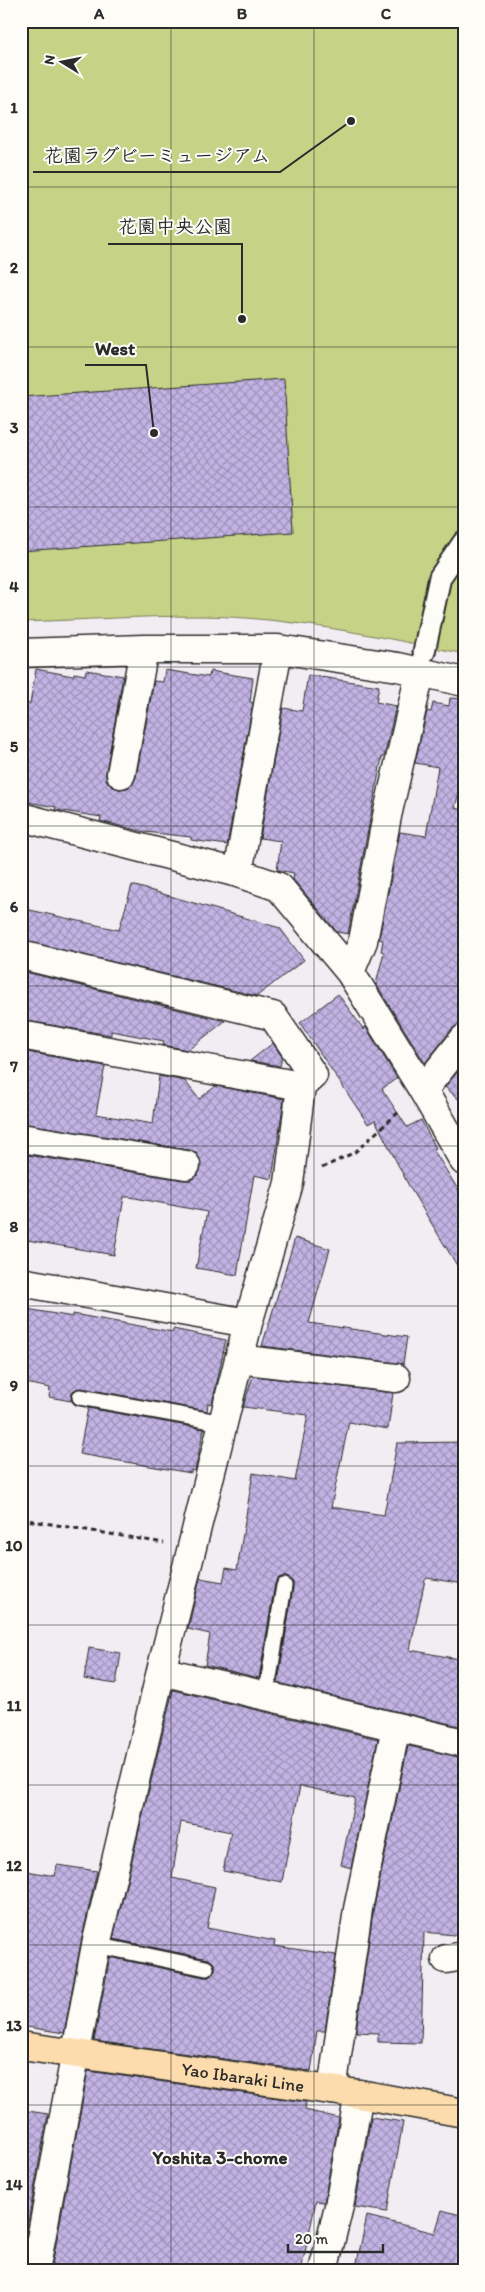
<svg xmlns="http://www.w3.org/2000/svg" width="485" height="2292" viewBox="0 0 485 2292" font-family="Itim,'Klee One',sans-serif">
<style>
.park{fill:#c6d286;stroke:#787e58}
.building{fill:url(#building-cross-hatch);stroke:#2b2b2b}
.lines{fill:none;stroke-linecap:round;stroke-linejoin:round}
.service-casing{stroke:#2b2b2b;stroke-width:19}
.pedestrian-casing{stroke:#2b2b2b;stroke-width:25}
.minor-casing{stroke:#2b2b2b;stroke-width:31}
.primary-casing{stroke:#2b2b2b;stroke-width:31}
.path{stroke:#2b2b2b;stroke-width:3;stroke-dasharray:5 4;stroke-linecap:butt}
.service{stroke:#fdfcf7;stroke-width:15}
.pedestrian{stroke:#fdfcf7;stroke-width:21}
.minor{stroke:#fdfcf7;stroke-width:28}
.primary{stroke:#fcdcac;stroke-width:28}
.grid{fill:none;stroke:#2b2b2b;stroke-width:1;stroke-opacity:0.55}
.labels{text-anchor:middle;stroke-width:4;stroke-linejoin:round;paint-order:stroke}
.street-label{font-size:18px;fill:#2b2b2b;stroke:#fdfcf7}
.neighbourhood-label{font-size:19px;font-weight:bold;fill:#2b2b2b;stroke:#fdfcf7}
.leader{fill:none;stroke:#2b2b2b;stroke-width:2}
.callout-dot{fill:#2b2b2b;stroke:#fdfcf7;stroke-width:2}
.callout-label{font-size:19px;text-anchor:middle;font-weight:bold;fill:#2b2b2b;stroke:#fdfcf7;stroke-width:4;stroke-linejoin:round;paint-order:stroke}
.neatline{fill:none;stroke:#2b2b2b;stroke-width:2}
.grid-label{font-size:16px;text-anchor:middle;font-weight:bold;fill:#2b2b2b}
</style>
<defs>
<pattern id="building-cross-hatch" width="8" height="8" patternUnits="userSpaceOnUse" patternTransform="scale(1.25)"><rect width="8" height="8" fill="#c2b3e4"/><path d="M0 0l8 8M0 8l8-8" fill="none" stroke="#9e92b9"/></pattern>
</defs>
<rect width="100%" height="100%" fill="#f1edf3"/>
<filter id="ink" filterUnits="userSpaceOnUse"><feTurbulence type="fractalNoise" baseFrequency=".02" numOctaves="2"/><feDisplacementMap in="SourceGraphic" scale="10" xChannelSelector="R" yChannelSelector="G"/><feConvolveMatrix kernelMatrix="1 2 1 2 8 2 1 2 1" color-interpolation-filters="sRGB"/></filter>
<g filter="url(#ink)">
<path class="park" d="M 21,21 L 464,21 L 464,654 C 377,636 289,617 200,616 C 141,616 81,620 21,622 Z"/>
<path class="building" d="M 284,379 L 293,532 L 21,551 L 21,397 Z
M 36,669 L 73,676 L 74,673 L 85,675 L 86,670 L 123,676 L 106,772 L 106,780 L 111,786 L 119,789 L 127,788 L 133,784 L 136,777 L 154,681 L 163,682 L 165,670 L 209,677 L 210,671 L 253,678 L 250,702 L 253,703 L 227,845 L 191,840 L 191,837 L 145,832 L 100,821 L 101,817 L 57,810 L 55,810 L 56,807 L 21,801 L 21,702 L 30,704 Z
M 308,675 L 379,686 L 376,702 L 396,706 L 384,757 L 382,757 L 348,934 L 337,932 L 293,879 L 294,873 L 277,870 L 281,841 L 260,838 L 283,708 L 302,711 Z
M 450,698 L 464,699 L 464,772 L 455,808 L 464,810 L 464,1024 L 458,1025 L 452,1029 L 425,1063 L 376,984 L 384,952 L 381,951 L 383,940 L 379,939 L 400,832 L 426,836 L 438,767 L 415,763 L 427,711 L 431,712 L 433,703 L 449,706 Z
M 132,885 L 280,928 L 304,960 L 257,996 L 21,940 L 21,908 L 119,930 Z
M 21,971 L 225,1021 L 188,1050 L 163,1045 L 164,1041 L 111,1031 L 111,1035 L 21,1020 Z
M 338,994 L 364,1030 L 365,1026 L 397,1078 L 382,1089 L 407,1127 L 421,1120 L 436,1148 L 433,1149 L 464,1199 L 464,1277 L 410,1188 L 375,1120 L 368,1124 L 300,1023 Z
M 273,1043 L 282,1057 L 280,1066 L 250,1061 Z
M 21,1051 L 105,1066 L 96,1114 L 153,1124 L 159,1076 L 185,1081 L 199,1099 L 216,1086 L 284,1099 L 272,1179 L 254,1175 L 237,1275 L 196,1268 L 207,1212 L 130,1197 L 124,1197 L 114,1255 L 21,1239 L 21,1154 L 183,1180 L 191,1180 L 198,1175 L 201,1167 L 200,1159 L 196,1153 L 189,1150 L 21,1123 Z
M 464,1064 L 464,1104 L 445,1087 Z
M 295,1238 L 330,1249 L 309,1323 L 407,1337 L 403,1364 L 262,1346 Z
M 21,1308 L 73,1317 L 73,1314 L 173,1332 L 173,1329 L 226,1340 L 212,1404 L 208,1403 L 207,1411 L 81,1388 L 73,1391 L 71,1401 L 49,1397 L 50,1388 L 21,1382 Z
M 253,1376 L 393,1393 L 388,1429 L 349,1422 L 331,1507 L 384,1515 L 397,1443 L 464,1442 L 464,1584 L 427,1578 L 425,1580 L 410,1650 L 464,1660 L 463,1727 L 278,1683 L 293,1588 L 293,1582 L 286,1577 L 280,1577 L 275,1584 L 259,1678 L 205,1665 L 210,1634 L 188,1629 L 200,1578 L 223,1582 L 226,1568 L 237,1570 L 253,1473 L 295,1481 L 308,1415 L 243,1407 Z
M 88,1408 L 204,1429 L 195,1471 L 191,1470 L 191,1473 L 79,1454 Z
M 89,1648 L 121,1653 L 116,1684 L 84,1679 Z
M 173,1690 L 378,1739 L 351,1868 L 341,1865 L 355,1798 L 300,1786 L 282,1882 L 223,1871 L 231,1832 L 181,1822 L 172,1878 L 215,1887 L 207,1928 L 275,1941 L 274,1946 L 336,1955 L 325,2031 L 317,2031 L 311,2071 L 94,2041 L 110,1957 L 204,1977 L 209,1977 L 215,1970 L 215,1965 L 208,1959 L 113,1939 Z
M 408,1746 L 464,1758 L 464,1936 L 424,1932 L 421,2043 L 378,2042 L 378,2033 L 356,2032 L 373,1912 Z
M 57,1865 L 97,1871 L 81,1942 L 64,2033 L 21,2026 L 21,1870 L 55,1876 Z
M 88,2071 L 306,2102 L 305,2110 L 339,2118 L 324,2202 L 316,2201 L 301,2271 L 51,2271 Z
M 21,2110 L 48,2114 L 21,2260 Z
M 371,2117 L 403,2122 L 387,2212 L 355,2207 Z
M 442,2210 L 464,2216 L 464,2271 L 355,2271 L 367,2216 L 435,2233 Z"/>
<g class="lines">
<defs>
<path id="service" d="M 80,1397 L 223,1423
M 266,1696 L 284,1586
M 96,1945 L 206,1968"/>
<path id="pedestrian" d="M 424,652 L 440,577 L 464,542"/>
<path id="minor" d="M 21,653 L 144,649 L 278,649 L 398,667 L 464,682
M 121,774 L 144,649
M 21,817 L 238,873 L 279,887 L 350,972 L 423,1090 L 464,1161
M 238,873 L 278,649
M 21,955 L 273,1016 L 313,1075 L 301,1086 L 289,1183 L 248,1323 L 161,1671 L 96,1945 L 35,2271
M 350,972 L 363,941 L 387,816 L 420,673
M 21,1035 L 301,1086
M 423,1090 L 464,1039
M 21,1138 L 186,1165
M 21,1282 L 248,1323
M 239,1359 L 396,1378
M 161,1671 L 464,1743
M 446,1959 L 464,1956
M 332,2090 L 358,1909 L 396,1727
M 323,2271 L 339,2206 L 359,2094"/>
<g id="primary">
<path id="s1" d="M 21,2046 L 359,2094 L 464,2113"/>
</g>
</defs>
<use href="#service" class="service-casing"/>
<use href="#pedestrian" class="pedestrian-casing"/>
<use href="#minor" class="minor-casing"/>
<use href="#primary" class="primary-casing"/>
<path class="path" d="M 322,1168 L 355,1152 L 401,1110
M 21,1519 L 164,1543"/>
<use href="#service" class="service"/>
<use href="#pedestrian" class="pedestrian"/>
<use href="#minor" class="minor"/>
<use href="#primary" class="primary"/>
</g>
</g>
<path class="grid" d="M 171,21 L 171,2271M 314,21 L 314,2271M 21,187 L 464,187M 21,347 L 464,347M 21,507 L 464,507M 21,667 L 464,667M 21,826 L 464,826M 21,986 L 464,986M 21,1146 L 464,1146M 21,1306 L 464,1306M 21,1466 L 464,1466M 21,1625 L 464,1625M 21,1785 L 464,1785M 21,1945 L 464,1945M 21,2105 L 464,2105"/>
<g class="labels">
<g class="street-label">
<text dy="6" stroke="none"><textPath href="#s1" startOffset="224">Yao Ibaraki Line</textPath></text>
</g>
<g class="neighbourhood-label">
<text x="220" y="2164">Yoshita 3-chome</text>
</g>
</g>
<path class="leader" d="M351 121L280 172H33M242 319L242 244H108M154 433L146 365H85"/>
<g class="callout-dot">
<circle cx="351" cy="121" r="5"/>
<circle cx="242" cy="319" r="5"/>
<circle cx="154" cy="433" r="5"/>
</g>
<g class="callout-label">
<text x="157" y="162">花園ラグビーミュージアム</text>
<text x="175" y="233">花園中央公園</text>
<text x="115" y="355">West</text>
</g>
<rect width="485" height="2292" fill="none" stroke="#fdfcf7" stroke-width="55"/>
<g transform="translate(62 62) rotate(280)" stroke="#fdfcf7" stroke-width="4" paint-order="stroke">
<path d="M0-4L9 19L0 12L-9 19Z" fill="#2b2b2b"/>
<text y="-8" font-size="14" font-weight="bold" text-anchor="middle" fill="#2b2b2b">N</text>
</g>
<path d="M288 2244v8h95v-8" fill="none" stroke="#2b2b2b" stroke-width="2.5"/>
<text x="295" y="2244" font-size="15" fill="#2b2b2b" stroke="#fdfcf7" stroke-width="4" paint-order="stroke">20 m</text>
<rect x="28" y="28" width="430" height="2236" class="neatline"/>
<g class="grid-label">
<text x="99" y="19">A</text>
<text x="242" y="19">B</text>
<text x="386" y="19">C</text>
<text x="14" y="113">1</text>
<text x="14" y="273">2</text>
<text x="14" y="433">3</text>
<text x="14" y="592">4</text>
<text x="14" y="752">5</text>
<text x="14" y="912">6</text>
<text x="14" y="1072">7</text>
<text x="14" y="1232">8</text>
<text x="14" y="1391">9</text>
<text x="14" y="1551">10</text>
<text x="14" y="1711">11</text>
<text x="14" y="1871">12</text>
<text x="14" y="2031">13</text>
<text x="14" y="2190">14</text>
</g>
</svg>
